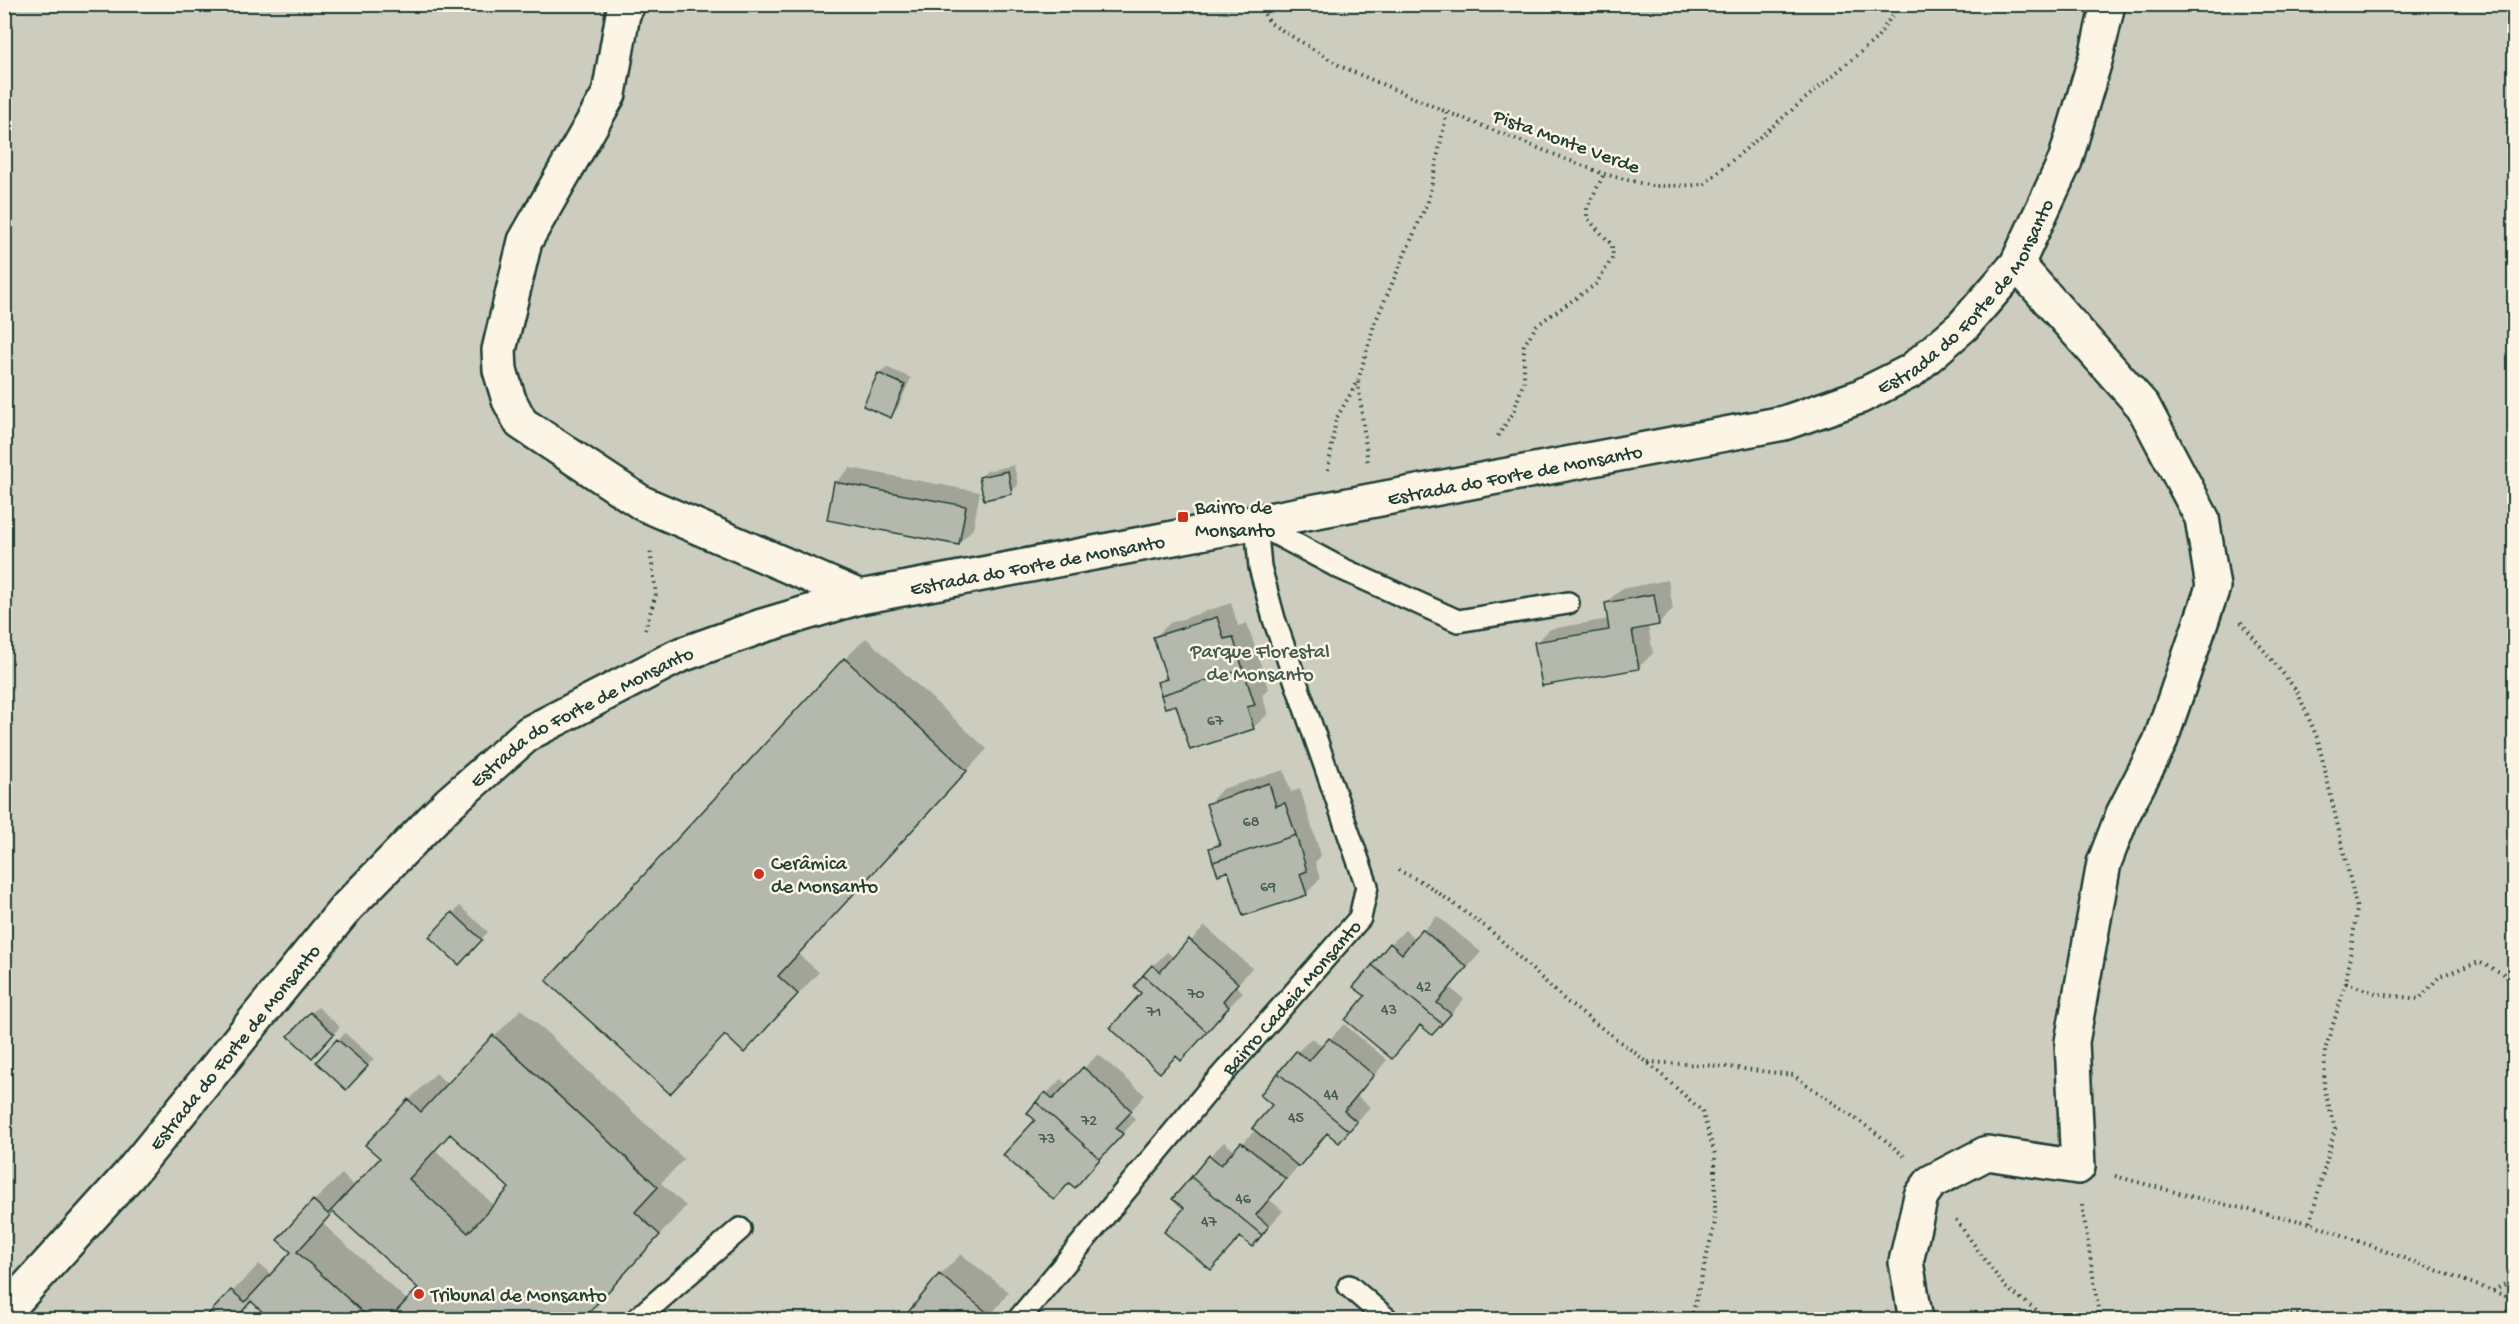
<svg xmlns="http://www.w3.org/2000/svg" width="2519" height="1324" viewBox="0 0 2519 1324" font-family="'Gochi Hand',sans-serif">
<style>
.green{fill:#cccdbf;stroke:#76857a;stroke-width:1.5}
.shadow{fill:#0003;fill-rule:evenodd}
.building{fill:#b5b9ad;stroke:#1f3d34;stroke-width:1.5;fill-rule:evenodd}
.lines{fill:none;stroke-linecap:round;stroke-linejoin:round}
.service-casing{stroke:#1f3d34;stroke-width:26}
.minor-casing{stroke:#1f3d34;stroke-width:38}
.tertiary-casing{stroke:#1f3d34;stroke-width:38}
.path{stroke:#1f3d34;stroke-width:4;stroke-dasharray:1.5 4.5;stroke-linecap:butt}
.service{stroke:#fcf5e5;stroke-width:21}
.minor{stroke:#fcf5e5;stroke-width:33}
.tertiary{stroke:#fcf5e5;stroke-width:33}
.poi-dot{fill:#c8321e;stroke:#fcf5e5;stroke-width:2}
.labels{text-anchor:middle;stroke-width:5;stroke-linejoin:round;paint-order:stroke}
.number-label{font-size:16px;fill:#445c52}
.street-label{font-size:20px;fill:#1f3d34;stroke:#fcf5e5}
.poi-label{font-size:20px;fill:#1f3d34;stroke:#fcf5e5;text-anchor:start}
.park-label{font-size:20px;fill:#425a50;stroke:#fcf5e5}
</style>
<rect width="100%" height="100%" fill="#efeada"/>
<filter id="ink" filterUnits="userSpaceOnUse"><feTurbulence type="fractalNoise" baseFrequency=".0167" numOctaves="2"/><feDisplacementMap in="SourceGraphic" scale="12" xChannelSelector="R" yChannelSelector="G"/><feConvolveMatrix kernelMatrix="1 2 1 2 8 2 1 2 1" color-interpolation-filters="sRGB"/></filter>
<g filter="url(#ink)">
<path class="green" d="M 5,5 L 2514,5 L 2514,1319 L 5,1320 Z"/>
<path class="shadow" d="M 886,367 L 911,378 L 897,409 L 890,416 L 879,374 Z
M 1014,465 L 1018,485 L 1011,492 L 980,477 L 987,471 Z
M 850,468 L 980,492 L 973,529 L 958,544 L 829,519 L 836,482 Z
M 1668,580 L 1673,609 L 1659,624 L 1648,626 L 1653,653 L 1638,668 L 1536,643 L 1550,629 L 1609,619 L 1606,603 L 1621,589 Z
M 1231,603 L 1238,626 L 1247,623 L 1269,689 L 1262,695 L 1268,714 L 1253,728 L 1177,704 L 1159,683 L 1167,674 L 1155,637 L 1170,623 Z
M 866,638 L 987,749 L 798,954 L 819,972 L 765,1030 L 725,1034 L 845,659 Z
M 1284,770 L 1291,792 L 1300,789 L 1321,856 L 1315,862 L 1320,879 L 1306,894 L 1229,869 L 1211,849 L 1220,840 L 1208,804 L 1222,789 Z
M 460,906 L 488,932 L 459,963 L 431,937 Z
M 1437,916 L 1481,952 L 1450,988 L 1464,999 L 1447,1019 L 1421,1024 L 1392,1057 L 1367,996 L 1391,944 L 1405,930 L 1416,939 Z
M 1205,926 L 1252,968 L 1236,986 L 1243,992 L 1181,1059 L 1143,993 L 1153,966 L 1167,952 L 1175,958 Z
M 318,1007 L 340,1027 L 319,1049 L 311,1013 Z
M 521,1009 L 684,1159 L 661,1183 L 686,1206 L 582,1320 L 273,1320 L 253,1301 L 238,1317 L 241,1320 L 205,1320 L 259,1264 L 272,1275 L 293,1252 L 314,1201 L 342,1174 L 355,1187 L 382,1158 L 409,1100 L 436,1073 L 448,1085 ZM 451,1133 L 511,1188 L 495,1206 L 435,1150 ZM 335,1211 L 420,1288 L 408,1301 L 323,1224 Z
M 1344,1024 L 1387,1060 L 1357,1096 L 1370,1107 L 1339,1141 L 1328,1132 L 1299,1165 L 1270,1200 L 1283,1211 L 1266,1230 L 1252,1245 L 1241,1236 L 1211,1268 L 1186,1208 L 1210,1156 L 1224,1142 L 1235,1151 L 1256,1129 L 1274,1104 L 1297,1052 L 1312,1038 L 1323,1047 Z
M 345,1033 L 374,1059 L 353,1081 L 318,1062 Z
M 1098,1054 L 1145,1095 L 1129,1113 L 1136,1119 L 1089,1172 L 1070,1181 L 1037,1119 L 1037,1103 L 1061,1079 L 1068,1085 Z
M 961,1254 L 1009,1292 L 987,1320 L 904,1320 L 940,1275 Z"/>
<path class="building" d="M 878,373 L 905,385 L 891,418 L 863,406 Z
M 1008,471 L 1012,494 L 984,500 L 979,477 Z
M 834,482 L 966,506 L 959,545 L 827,520 Z
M 1654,594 L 1659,625 L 1632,630 L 1639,669 L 1542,686 L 1534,642 L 1609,630 L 1605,603 Z
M 1217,617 L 1224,639 L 1233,637 L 1243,669 L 1161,695 L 1157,682 L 1167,679 L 1153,637 Z
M 844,658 L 967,771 L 778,976 L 798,994 L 744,1053 L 725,1035 L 670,1094 L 546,981 Z
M 1243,669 L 1255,705 L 1247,707 L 1254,729 L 1190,750 L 1176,705 L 1165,708 L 1161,695 Z
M 1269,783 L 1276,806 L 1285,803 L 1296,835 L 1213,862 L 1209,848 L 1220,845 L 1206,804 Z
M 1296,835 L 1307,871 L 1300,874 L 1307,895 L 1243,916 L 1228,871 L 1218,875 L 1213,862 Z
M 452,912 L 482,940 L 459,965 L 429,937 Z
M 1422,929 L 1467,967 L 1437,1003 L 1451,1014 L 1442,1024 L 1372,965 L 1390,943 L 1402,954 Z
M 1189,939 L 1238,983 L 1223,1001 L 1229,1007 L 1207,1032 L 1143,975 L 1152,965 L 1160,972 Z
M 1372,965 L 1442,1024 L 1432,1035 L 1420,1025 L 1392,1059 L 1345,1020 L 1365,996 L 1353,987 Z
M 1143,975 L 1207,1032 L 1181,1061 L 1176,1056 L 1160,1073 L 1110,1028 L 1141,993 L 1134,986 Z
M 310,1012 L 334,1034 L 312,1058 L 288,1036 Z
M 493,1035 L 658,1187 L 635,1212 L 660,1235 L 582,1320 L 388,1320 L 418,1288 L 333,1212 L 297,1252 L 371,1320 L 271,1320 L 251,1301 L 235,1320 L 203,1320 L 231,1290 L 245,1302 L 291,1252 L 277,1240 L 313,1200 L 328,1214 L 380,1158 L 365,1145 L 408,1099 L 421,1112 ZM 450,1134 L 509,1188 L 468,1233 L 409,1179 Z
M 1329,1038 L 1374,1075 L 1344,1111 L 1357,1122 L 1349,1131 L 1278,1073 L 1296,1051 L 1309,1061 Z
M 337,1039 L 368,1066 L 346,1090 L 316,1062 Z
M 1083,1067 L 1132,1111 L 1116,1128 L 1123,1134 L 1100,1159 L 1036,1102 L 1045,1092 L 1053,1099 Z
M 1278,1073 L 1349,1131 L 1339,1143 L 1327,1133 L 1299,1167 L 1252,1128 L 1272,1105 L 1260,1095 Z
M 1036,1102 L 1100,1159 L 1075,1188 L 1069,1183 L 1054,1200 L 1003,1155 L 1035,1120 L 1027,1113 Z
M 1241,1142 L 1286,1179 L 1256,1215 L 1269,1226 L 1262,1235 L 1191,1177 L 1209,1155 L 1221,1165 Z
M 1191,1177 L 1262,1235 L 1252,1247 L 1240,1237 L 1211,1270 L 1164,1232 L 1184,1208 L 1172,1199 Z
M 939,1274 L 989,1314 L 984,1320 L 902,1320 Z"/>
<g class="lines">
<defs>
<g id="service">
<path d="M 1256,523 L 1340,568 L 1458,621 L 1568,603"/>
<path d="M 1349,1286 L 1388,1320"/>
<path d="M 636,1320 L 740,1229"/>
<path id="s1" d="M 1018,1320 L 1207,1092 L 1360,918 L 1367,886 L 1274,619 L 1260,567 L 1256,523"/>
</g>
<path id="minor" d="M 628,4 L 623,14 L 609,94 L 525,241 L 499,350 L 500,370 L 509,400 L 521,423 L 642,503 L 860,597
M 1916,1320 L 1906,1262 L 1921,1196 L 1931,1182 L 1987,1153 L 2078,1167 L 2072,1042 L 2104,863 L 2123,814 L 2160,742 L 2213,587 L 2202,518 L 2143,406 L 2017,264"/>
<g id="tertiary">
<path id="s2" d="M 4,1313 L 129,1175 L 347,907 L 449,803 L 529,733 L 678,656 L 762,626 L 860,597 L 1784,423 L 1859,397 L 1911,371 L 1963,326 L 2017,264 L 2065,161 L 2096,57 L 2108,4"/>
</g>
</defs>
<use href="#service" class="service-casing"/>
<use href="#minor" class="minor-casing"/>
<use href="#tertiary" class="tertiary-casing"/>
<path class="path" d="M 1258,4 L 1270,23 L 1342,67 L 1447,112 L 1604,174 L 1652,186 L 1703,185 L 1876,39 L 1900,4
M 1358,382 L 1368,464
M 1498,436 L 1513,413 L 1524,381 L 1524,345 L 1537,325 L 1596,284 L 1613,257 L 1612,245 L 1587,218 L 1587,208 L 1604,174
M 1328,470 L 1336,419 L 1358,381 L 1374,325 L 1428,201 L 1447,112
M 2241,622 L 2297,691 L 2318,740 L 2357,909 L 2346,983 L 2325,1050 L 2324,1087 L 2335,1129 L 2310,1223
M 645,630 L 656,594 L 650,549
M 1398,870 L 1426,884 L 1490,930 L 1567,1002 L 1647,1062 L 1702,1111 L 1715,1154 L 1715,1222 L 1691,1320
M 2346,983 L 2378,994 L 2419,999 L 2440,976 L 2479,962 L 2504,974 L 2514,986
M 1648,1062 L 1720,1066 L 1793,1075 L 1879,1135 L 1904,1156
M 2115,1176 L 2209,1201 L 2310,1223 L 2514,1299
M 2082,1205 L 2100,1320
M 1956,1220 L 2005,1287 L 2050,1320
M 2493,1291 L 2514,1279
M 2255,1320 L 2300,1314 L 2387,1320"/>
<use href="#service" class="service"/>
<use href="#minor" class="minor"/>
<use href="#tertiary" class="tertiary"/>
</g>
</g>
<g class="poi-dot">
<rect x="1177" y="511" width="12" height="12" rx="3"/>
<circle cx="759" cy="874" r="6"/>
<circle cx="419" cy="1294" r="6"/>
</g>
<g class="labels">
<g class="number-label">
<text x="1215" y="725">67</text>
<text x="1251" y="826">68</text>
<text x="1268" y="891">69</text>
<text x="1424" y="991">42</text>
<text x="1196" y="998">70</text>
<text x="1389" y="1014">43</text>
<text x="1154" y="1016">71</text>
<text x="1331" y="1099">44</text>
<text x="1296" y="1122">45</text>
<text x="1089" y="1125">72</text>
<text x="1047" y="1143">73</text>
<text x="1243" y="1203">46</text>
<text x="1209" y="1226">47</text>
</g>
<g class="street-label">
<text transform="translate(1567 140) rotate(20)" y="7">Pista Monte Verde</text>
<text dy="7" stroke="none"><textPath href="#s2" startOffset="2313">Estrada do Forte de Monsanto</textPath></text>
<text dy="7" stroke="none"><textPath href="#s2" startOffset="1809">Estrada do Forte de Monsanto</textPath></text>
<text dy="7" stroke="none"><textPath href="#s2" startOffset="1323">Estrada do Forte de Monsanto</textPath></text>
<text dy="7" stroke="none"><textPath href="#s2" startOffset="837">Estrada do Forte de Monsanto</textPath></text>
<text dy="7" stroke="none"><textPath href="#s1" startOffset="423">Bairro Cadeia Monsanto</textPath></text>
<text dy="7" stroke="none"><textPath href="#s2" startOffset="352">Estrada do Forte de Monsanto</textPath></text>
</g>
<g class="poi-label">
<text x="1195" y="513">Bairro de<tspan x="1195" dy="23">Monsanto</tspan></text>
<text x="771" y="869">Cerâmica<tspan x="771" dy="23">de Monsanto</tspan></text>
<text x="431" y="1301">Tribunal de Monsanto</text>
</g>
<g class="park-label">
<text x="1260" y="657">Parque Florestal<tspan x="1260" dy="23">de Monsanto</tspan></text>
</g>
</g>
<rect width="2519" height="1324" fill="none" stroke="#fcf5e5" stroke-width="24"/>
<rect x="12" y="12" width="2495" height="1300" fill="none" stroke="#1f3d34" stroke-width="2" filter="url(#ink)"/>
</svg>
